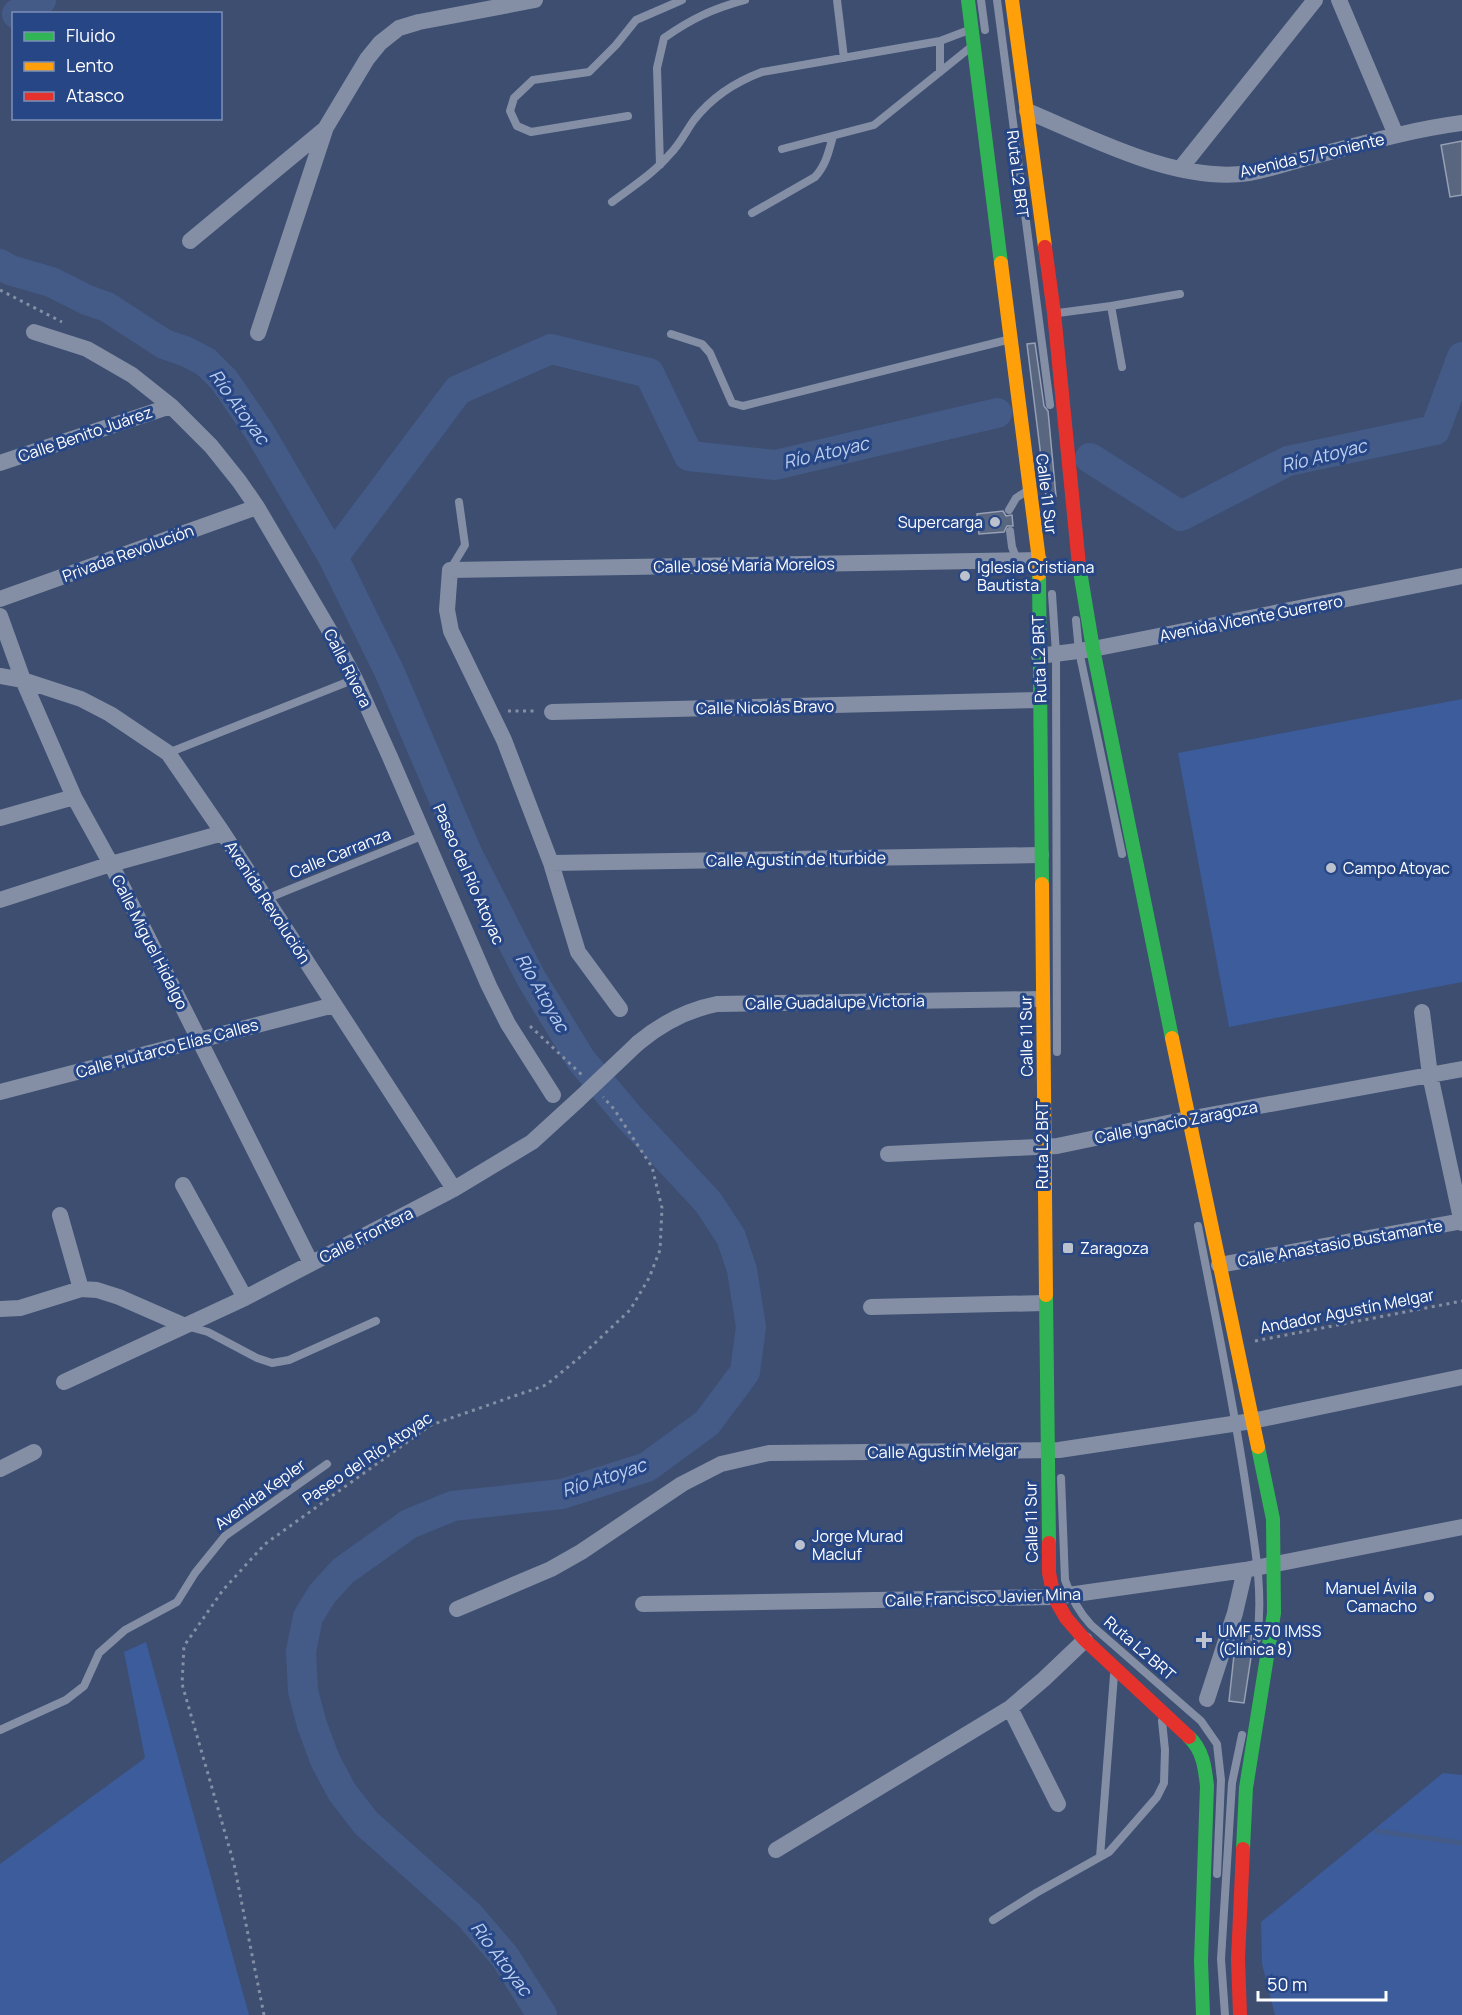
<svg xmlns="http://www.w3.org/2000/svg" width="1462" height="2015" viewBox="0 0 1462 2015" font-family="Manrope,sans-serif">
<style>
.green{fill:#3c5c9b}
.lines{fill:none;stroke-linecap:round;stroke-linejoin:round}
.stream{stroke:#445b88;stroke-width:5}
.river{stroke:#445b88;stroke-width:30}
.building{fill:#586680;stroke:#97a0b4;stroke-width:1.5}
.path{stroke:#848fa6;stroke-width:3;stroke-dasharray:3 4.5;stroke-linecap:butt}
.lane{stroke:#848fa6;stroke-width:8}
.street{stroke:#848fa6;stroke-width:16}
.fast{stroke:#30b455;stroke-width:14}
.slow{stroke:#ff9f0a;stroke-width:14}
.jam{stroke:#e5322d;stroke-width:14}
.street-bridge{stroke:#848fa6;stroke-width:16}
.poi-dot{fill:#bbc1cd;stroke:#274686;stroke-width:2}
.labels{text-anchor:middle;stroke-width:6;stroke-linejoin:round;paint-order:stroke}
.street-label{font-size:16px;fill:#fff;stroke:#274686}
.poi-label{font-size:16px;fill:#fff;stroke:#274686;text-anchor:start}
.water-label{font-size:18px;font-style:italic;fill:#bdcfef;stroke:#274686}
</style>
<rect width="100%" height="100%" fill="#3d4e70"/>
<path class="green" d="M 1462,699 L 1462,982 L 1229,1027 L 1178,753 Z
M 146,1642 L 249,2015 L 0,2015 L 0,1864 L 145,1758 L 124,1652 Z
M 1443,1773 L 1462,1775 L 1462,2015 L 1275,2015 L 1262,1964 L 1261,1922 Z"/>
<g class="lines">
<path class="stream" d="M 1377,1831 L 1462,1843"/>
<path class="river" d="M 17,14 L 41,0
M 0,264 L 10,270 L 51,282 L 87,300 L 107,307 L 164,344 L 187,352 L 206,362 L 224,380 L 259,431 L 333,557 L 390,673 L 467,853 L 531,978 L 581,1060 L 629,1117 L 708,1202 L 731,1237 L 742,1270 L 751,1327 L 745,1372 L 707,1423 L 647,1467 L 562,1494 L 453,1506 L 409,1524 L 343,1571 L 322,1594 L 308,1617 L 301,1651 L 303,1691 L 312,1725 L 325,1760 L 342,1792 L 366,1823 L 469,1915 L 505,1957 L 542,2015
M 1090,458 L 1181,516 L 1288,461 L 1435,430 L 1462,357
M 333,557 L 458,390 L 551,349 L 649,373 L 689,456 L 775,465 L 997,413"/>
</g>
<path class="building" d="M 1462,141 L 1462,195 L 1450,197 L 1441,145 Z
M 1035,343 L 1044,406 L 1048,411 L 1056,496 L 1046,497 L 1027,344 Z
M 1003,511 L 1006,516 L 1012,515 L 1013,526 L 1007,526 L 1004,532 L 979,534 L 977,514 Z
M 1243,1623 L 1252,1625 L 1251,1639 L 1253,1644 L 1244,1703 L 1229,1701 L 1235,1646 Z"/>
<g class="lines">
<path class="path" d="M 0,290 L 62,322
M 508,711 L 537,711
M 530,1026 L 582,1075
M 1255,1341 L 1462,1301
M 264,2015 L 234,1864 L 182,1684 L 184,1646 L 223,1590 L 265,1544 L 431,1425 L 546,1385 L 579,1358 L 630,1310 L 649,1278 L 660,1250 L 662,1208 L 652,1167 L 614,1109 L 603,1097"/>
<path class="lane" d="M 837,0 L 844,58
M 981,0 L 985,30
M 997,0 L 1050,405
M 940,41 L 940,72
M 628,116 L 531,132 L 517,126 L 510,111 L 514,98 L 533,80 L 589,72 L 616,45 L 636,20 L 682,0
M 782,149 L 874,125 L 971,47
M 660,165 L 657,68 L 664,38 C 691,19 712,9 745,0
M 612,202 C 632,187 654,173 670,154 C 680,144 686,131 694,120 C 712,97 735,82 762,72 L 940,41 L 969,30
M 752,213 L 815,177 C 826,165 829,151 833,136
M 1111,306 L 1122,367
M 1058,313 L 1111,306 L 1180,294
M 671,334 L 702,344 L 710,353 L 732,403 L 743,406 L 1007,340
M 1009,510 L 1016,498 L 1027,491
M 1010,531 L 1012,547 L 1017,560
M 450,570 L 465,545 L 459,502
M 1052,594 L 1056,653 L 1057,1052
M 1076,620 L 1079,651 L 1122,854
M 168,753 L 355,679
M 266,899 L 424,835
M 1198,1226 C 1215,1315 1234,1404 1247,1494 C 1254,1542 1264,1591 1257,1639
M 190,1327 L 208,1332 L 257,1358 L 272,1363 L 289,1360 L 376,1321
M 1061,1478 L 1065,1580 C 1071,1598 1078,1611 1091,1625 L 1201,1721 L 1217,1744 L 1221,1780 L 1217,1874
M 0,1730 L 66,1700 L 84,1686 L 99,1653 L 125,1630 L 177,1602 L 195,1573 L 225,1536 L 327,1464
M 1100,1857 L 1114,1675
M 993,1920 L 1036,1893 L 1109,1852 L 1157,1797 L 1164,1783 L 1165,1750 L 1162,1721
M 1225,2015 L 1221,1959 L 1232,1783 L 1242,1735"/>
<path class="street" d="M 1339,0 L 1396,135
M 1027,111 C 1092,138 1177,184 1249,173 C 1268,170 1288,163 1306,158 C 1358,145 1409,130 1462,123
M 1180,169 L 1315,0
M 190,241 L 325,129 L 367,59 L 380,43 L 399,28 L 419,22 L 535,0
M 34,332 L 87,349 L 132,375 L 171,406 L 211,446 L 239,481 L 257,507 L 328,628 L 355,679 L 390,757 L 489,986 L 508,1024 L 553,1095
M 258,333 L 325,130
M 0,463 L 171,406
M 0,599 L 257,507
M 0,616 L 23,680 L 74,797 L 111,864 L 311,1263
M 1039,656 L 1093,649 L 1462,576
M 0,676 L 23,680 L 81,699 L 110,714 L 168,753 L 223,833 L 454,1189
M 552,712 L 1040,700
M 0,818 L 74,797
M 551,863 L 1041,855
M 0,900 L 111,864 L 223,833
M 620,1009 L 578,952 L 551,863 L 504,740 L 451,631 L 447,610 L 450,570 L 1039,560
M 1422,1012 L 1430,1075 L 1462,1223
M 638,1043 C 662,1023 686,1010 717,1004 L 1042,999
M 0,1092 L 334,1005
M 888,1154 L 1057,1146 L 1177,1121 L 1462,1069
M 183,1185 L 245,1298
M 60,1215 L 81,1289
M 1219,1265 L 1462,1221
M 871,1307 L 1045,1303
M 0,1309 L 20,1308 L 81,1289 L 97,1290 L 119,1297 L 183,1325
M 64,1382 L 245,1298 L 454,1189 L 532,1142 L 578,1100
M 0,1469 L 34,1452
M 643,1604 L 1054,1597 L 1245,1570 L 1462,1527
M 457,1609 L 551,1569 L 581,1552 L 682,1484 L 721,1464 L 769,1453 L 1059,1450 L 1252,1421 L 1462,1377
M 1207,1699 L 1235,1613 L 1245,1570
M 1010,1708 L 1058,1804
M 776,1850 L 1010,1708 L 1044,1679 L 1085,1640"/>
<path class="fast" d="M 968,0 L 1001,263
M 1079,565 L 1093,649 L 1172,1038
M 1039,574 L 1042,884
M 1046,1295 L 1049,1543
M 1189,1737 C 1203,1750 1205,1768 1207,1786 L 1201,1961 L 1203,2015
M 1243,1849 L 1246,1788 L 1274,1613 L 1273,1519 L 1258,1447"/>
<path class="slow" d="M 1012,0 L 1045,247
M 1001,263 L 1039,560 L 1039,574
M 1042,884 L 1046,1295
M 1172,1038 L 1258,1447"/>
<path class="jam" d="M 1045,247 L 1054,313 L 1079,565
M 1049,1543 L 1049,1573 L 1054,1597 L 1066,1618 L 1085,1640 L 1189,1737
M 1240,2015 L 1238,1959 L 1243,1849"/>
<path class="street-bridge" d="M 578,1100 L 638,1043"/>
</g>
<g class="poi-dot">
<circle cx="995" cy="522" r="6"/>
<circle cx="965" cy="576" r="6"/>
<circle cx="1331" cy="868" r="6"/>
<rect x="1062" y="1242" width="12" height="12" rx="3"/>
<circle cx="800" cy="1545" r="6"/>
<circle cx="1429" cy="1597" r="6"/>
<path d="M1201 1631h6v6h6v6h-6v6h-6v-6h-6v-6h6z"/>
</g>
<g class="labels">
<g class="street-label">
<text transform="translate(1312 155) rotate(-13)" y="6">Avenida 57 Poniente</text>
<text transform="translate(1018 174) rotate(83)" y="6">Ruta L2 BRT</text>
<text transform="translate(85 434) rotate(-19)" y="6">Calle Benito Juárez</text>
<text transform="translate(1047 494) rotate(83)" y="6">Calle 11 Sur</text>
<text transform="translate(128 553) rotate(-20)" y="6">Privada Revolución</text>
<text transform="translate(744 565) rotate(-1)" y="6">Calle José María Morelos</text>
<text transform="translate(1251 618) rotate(-11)" y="6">Avenida Vicente Guerrero</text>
<text transform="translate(1039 659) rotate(-92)" y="6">Ruta L2 BRT</text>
<text transform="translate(348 668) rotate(63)" y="6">Calle Rivera</text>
<text transform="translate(765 707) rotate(-1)" y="6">Calle Nicolás Bravo</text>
<text transform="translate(340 853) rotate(-22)" y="6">Calle Carranza</text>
<text transform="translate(796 859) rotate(-1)" y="6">Calle Agustín de Iturbide</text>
<text transform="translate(469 874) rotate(66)" y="6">Paseo del Río Atoyac</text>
<text transform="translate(268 902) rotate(57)" y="6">Avenida Revolución</text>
<text transform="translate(150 942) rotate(63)" y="6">Calle Miguel Hidalgo</text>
<text transform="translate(835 1002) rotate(-1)" y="6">Calle Guadalupe Victoria</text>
<text transform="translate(1026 1036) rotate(-91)" y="6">Calle 11 Sur</text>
<text transform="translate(167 1048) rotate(-15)" y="6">Calle Plutarco Elías Calles</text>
<text transform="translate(1176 1122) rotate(-11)" y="6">Calle Ignacio Zaragoza</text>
<text transform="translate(1042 1145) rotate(-90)" y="6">Ruta L2 BRT</text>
<text transform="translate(366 1235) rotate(-27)" y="6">Calle Frontera</text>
<text transform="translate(1340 1243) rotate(-10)" y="6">Calle Anastasio Bustamante</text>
<text transform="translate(1347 1311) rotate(-11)" y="6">Andador Agustín Melgar</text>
<text transform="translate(943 1451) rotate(-1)" y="6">Calle Agustín Melgar</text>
<text transform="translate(367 1458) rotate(-34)" y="6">Paseo del Río Atoyac</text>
<text transform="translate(260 1494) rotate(-36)" y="6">Avenida Kepler</text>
<text transform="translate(1031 1522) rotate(-91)" y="6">Calle 11 Sur</text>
<text transform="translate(983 1597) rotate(-2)" y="6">Calle Francisco Javier Mina</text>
<text transform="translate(1140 1648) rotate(41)" y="6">Ruta L2 BRT</text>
</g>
<g class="poi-label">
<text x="983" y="528" text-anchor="end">Supercarga</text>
<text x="977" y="573">Iglesia Cristiana<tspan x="977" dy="18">Bautista</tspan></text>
<text x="1343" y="874">Campo Atoyac</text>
<text x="1080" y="1254">Zaragoza</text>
<text x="812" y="1542">Jorge Murad<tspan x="812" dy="18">Macluf</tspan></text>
<text x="1417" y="1594" text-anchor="end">Manuel Ávila<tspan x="1417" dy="18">Camacho</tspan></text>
<text x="1218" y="1637">UMF 570 IMSS<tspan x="1218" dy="18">(Clínica 8)</tspan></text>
</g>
<g class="water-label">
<text transform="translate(239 407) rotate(54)" y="6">Río Atoyac</text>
<text transform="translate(826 453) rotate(-13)" y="6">Río Atoyac</text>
<text transform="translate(1324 456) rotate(-14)" y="6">Río Atoyac</text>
<text transform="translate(542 993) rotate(60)" y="6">Río Atoyac</text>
<text transform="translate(604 1478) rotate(-18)" y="6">Río Atoyac</text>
<text transform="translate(501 1959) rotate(53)" y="6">Río Atoyac</text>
</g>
</g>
<rect x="12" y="12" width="210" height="108" fill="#274686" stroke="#7d90b6" stroke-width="1.5"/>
<rect x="24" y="32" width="30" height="9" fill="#30b455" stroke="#7d90b6" stroke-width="1.5"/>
<text x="66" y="42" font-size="18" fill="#ffffff">Fluido</text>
<rect x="24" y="62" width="30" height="9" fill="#ff9f0a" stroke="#7d90b6" stroke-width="1.5"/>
<text x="66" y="72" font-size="18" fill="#ffffff">Lento</text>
<rect x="24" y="92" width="30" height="9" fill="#e5322d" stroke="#7d90b6" stroke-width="1.5"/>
<text x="66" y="102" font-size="18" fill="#ffffff">Atasco</text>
<path d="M1258 1991v9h128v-9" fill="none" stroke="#ffffff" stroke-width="3"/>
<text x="1267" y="1991" font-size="18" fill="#ffffff" stroke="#274686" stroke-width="4.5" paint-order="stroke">50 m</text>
</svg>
